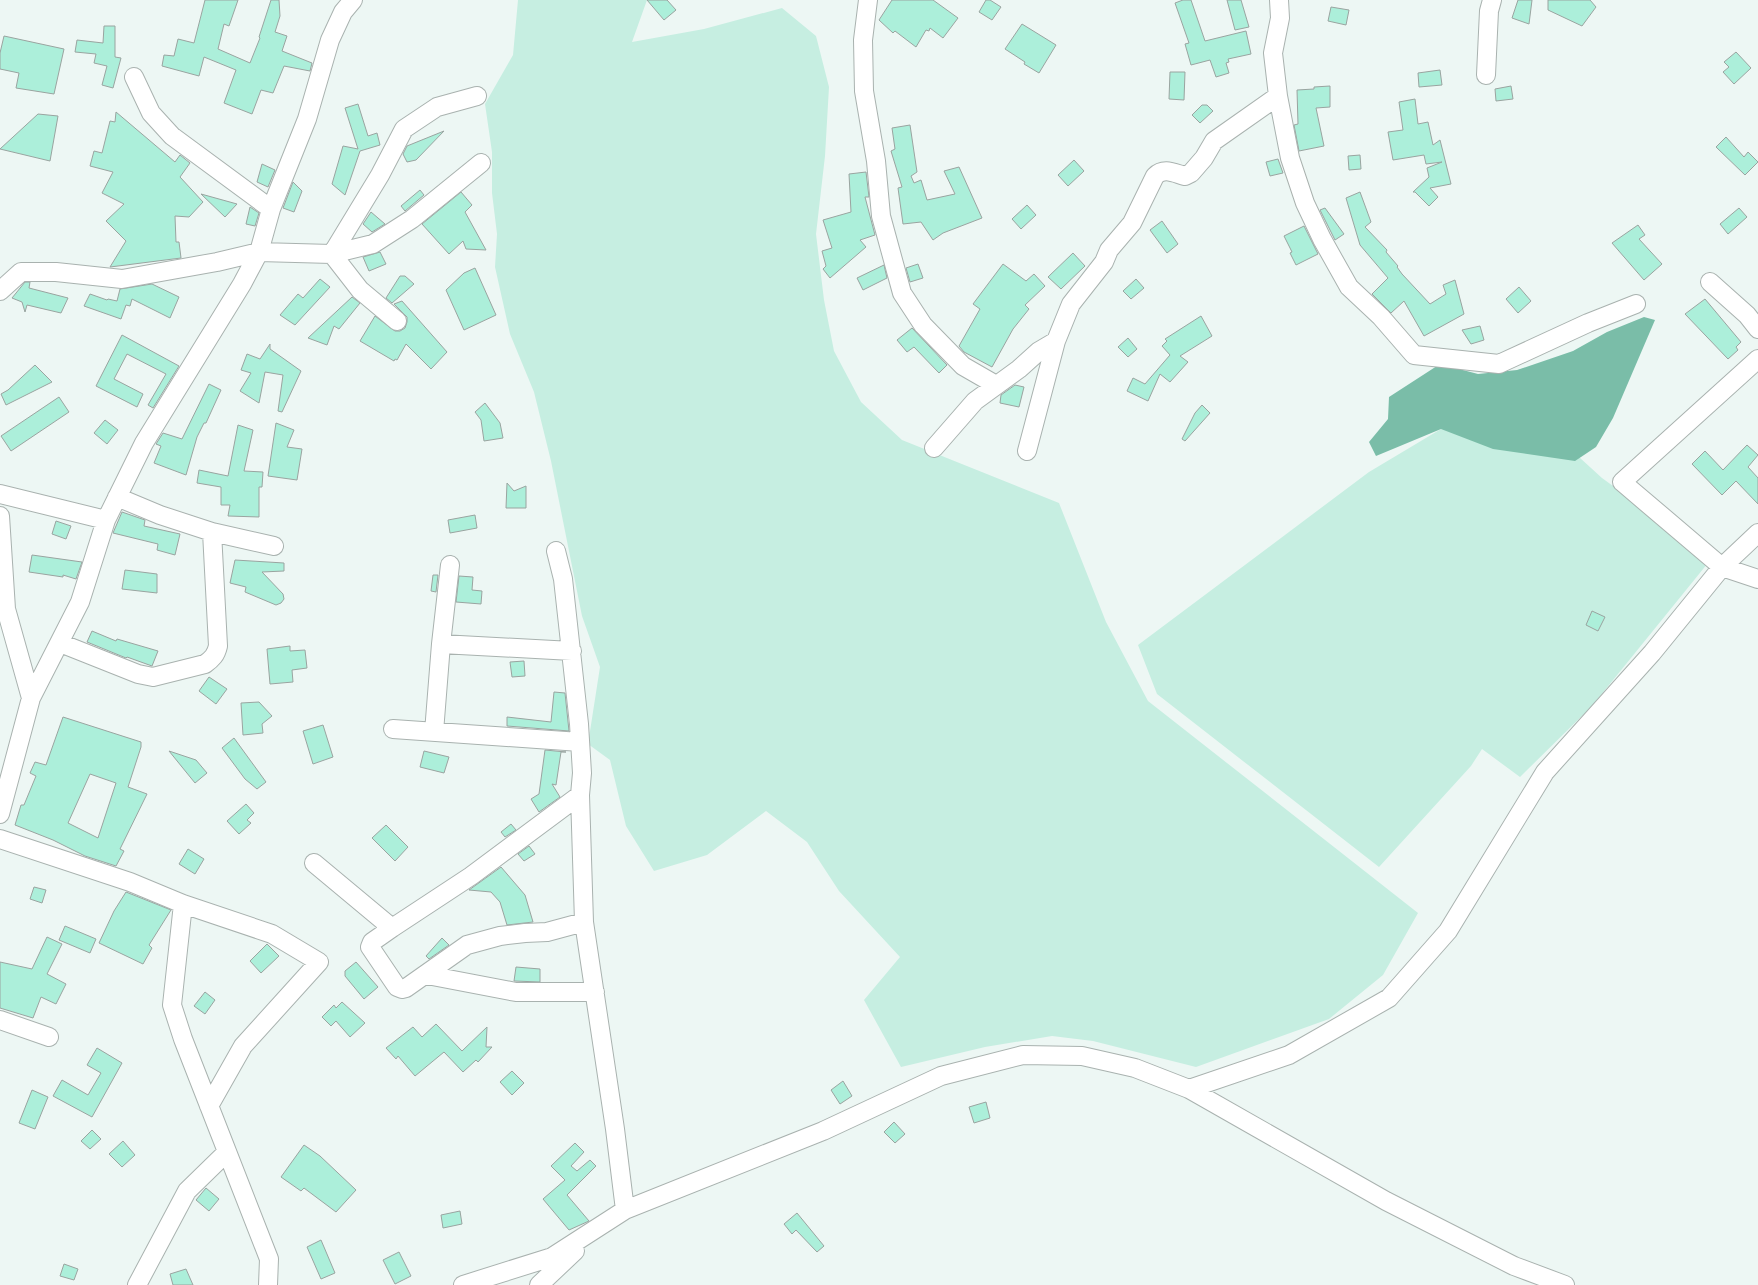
<svg xmlns="http://www.w3.org/2000/svg" width="1758" height="1285" viewBox="0 0 1758 1285" font-family="Inter,sans-serif">
<style>
.green{fill:#c6eee1}
.water{fill:#7abda8}
.building{fill:#acefda;stroke:#9aa4a0;fill-rule:evenodd}
.lines{fill:none;stroke-linecap:round;stroke-linejoin:round}
.minor-casing{stroke:#a9b2af;stroke-width:20}
.minor{stroke:#fff;stroke-width:18}
</style>
<rect width="100%" height="100%" fill="#edf7f4"/>
<path class="green" d="M 518,0 L 647,0 L 632,42 L 704,29 L 782,8 L 816,36 L 829,87 L 825,156 L 816,234 L 824,300 L 834,351 L 861,402 L 902,440 L 1059,503 L 1106,622 L 1148,701 L 1418,913 L 1383,975 L 1329,1019 L 1196,1067 L 1093,1041 L 1052,1036 L 985,1047 L 901,1067 L 864,1000 L 900,957 L 839,891 L 807,842 L 766,811 L 707,855 L 654,871 L 626,826 L 610,760 L 588,744 L 600,667 L 582,616 L 551,461 L 534,392 L 510,334 L 495,267 L 497,234 L 492,193 L 492,152 L 485,104 L 513,55 Z
M 1446,426 L 1568,447 L 1602,478 L 1712,558 L 1592,706 L 1520,777 L 1482,749 L 1471,766 L 1379,867 L 1157,694 L 1138,645 L 1369,472 Z"/>
<path class="water" d="M 1644,317 L 1655,320 L 1613,418 L 1596,447 L 1575,461 L 1493,449 L 1441,429 L 1376,456 L 1369,442 L 1388,419 L 1389,397 L 1440,364 L 1478,374 L 1517,370 L 1573,351 L 1607,332 Z"/>
<path class="building" d="M 205,0 L 238,0 L 229,26 L 224,24 L 218,49 L 250,63 L 260,38 L 259,37 L 271,0 L 279,0 L 280,16 L 275,32 L 287,36 L 282,51 L 312,63 L 310,71 L 284,66 L 273,93 L 261,90 L 252,114 L 224,103 L 236,70 L 204,57 L 199,76 L 162,66 L 164,55 L 174,56 L 178,39 L 194,43 Z
M 647,0 L 667,0 L 676,10 L 664,20 Z
M 892,0 L 933,0 L 958,18 L 943,38 L 930,28 L 929,31 L 926,30 L 916,47 L 895,31 L 893,33 L 879,20 Z
M 986,0 L 990,0 L 1001,7 L 992,20 L 979,12 Z
M 1183,0 L 1191,0 L 1205,41 L 1246,31 L 1251,54 L 1228,59 L 1229,62 L 1226,63 L 1229,73 L 1216,77 L 1210,60 L 1191,65 L 1185,44 L 1189,43 L 1175,3 Z
M 1227,0 L 1241,0 L 1249,27 L 1235,30 Z
M 1518,0 L 1532,0 L 1529,24 L 1512,18 Z
M 1548,0 L 1590,0 L 1596,7 L 1582,26 L 1548,10 Z
M 1331,7 L 1349,10 L 1346,25 L 1328,21 Z
M 1022,24 L 1056,45 L 1039,73 L 1024,64 L 1025,62 L 1005,49 Z
M 104,26 L 115,26 L 115,57 L 121,58 L 113,88 L 102,85 L 107,66 L 94,63 L 96,54 L 75,52 L 77,40 L 103,43 Z
M 4,36 L 64,49 L 54,94 L 16,88 L 19,73 L 0,69 L 0,53 Z
M 1736,52 L 1751,68 L 1734,84 L 1723,72 L 1729,67 L 1724,62 Z
M 1440,70 L 1442,85 L 1419,87 L 1418,73 Z
M 1170,72 L 1185,72 L 1184,100 L 1169,99 Z
M 1330,86 L 1330,107 L 1316,108 L 1324,146 L 1299,151 L 1294,125 L 1298,124 L 1297,90 L 1314,89 L 1314,87 Z
M 1511,86 L 1513,99 L 1496,101 L 1495,89 Z
M 1415,99 L 1418,124 L 1428,122 L 1433,145 L 1440,140 L 1451,184 L 1430,188 L 1438,197 L 1429,206 L 1415,192 L 1413,192 L 1429,177 L 1427,168 L 1442,162 L 1426,164 L 1424,155 L 1393,160 L 1388,132 L 1403,130 L 1399,102 Z
M 358,104 L 368,136 L 377,133 L 380,145 L 360,151 L 345,195 L 332,184 L 343,146 L 358,149 L 345,108 Z
M 1202,105 L 1207,105 L 1213,111 L 1200,123 L 1192,115 Z
M 116,112 L 175,162 L 180,155 L 190,163 L 180,177 L 203,202 L 189,217 L 175,216 L 176,242 L 179,242 L 181,258 L 110,267 L 126,241 L 106,221 L 124,204 L 102,193 L 113,172 L 90,166 L 94,151 L 102,153 L 110,121 L 115,122 Z
M 38,114 L 58,116 L 50,161 L 0,149 Z
M 910,125 L 917,172 L 911,176 L 914,183 L 921,180 L 927,200 L 955,194 L 944,171 L 959,167 L 982,218 L 943,233 L 933,240 L 921,222 L 903,224 L 898,188 L 902,187 L 891,151 L 895,149 L 892,128 Z
M 444,131 L 416,160 L 407,162 L 403,154 L 407,146 Z
M 1726,137 L 1744,157 L 1748,152 L 1758,162 L 1745,175 L 1716,147 Z
M 1360,155 L 1361,169 L 1349,170 L 1348,156 Z
M 1278,159 L 1283,173 L 1270,176 L 1266,162 Z
M 1074,160 L 1084,171 L 1068,186 L 1058,175 Z
M 262,164 L 275,170 L 268,187 L 257,182 Z
M 866,172 L 869,197 L 865,197 L 875,235 L 860,240 L 866,247 L 830,278 L 823,269 L 826,266 L 822,251 L 832,248 L 823,220 L 851,212 L 849,174 Z
M 293,182 L 302,191 L 294,212 L 283,208 Z
M 420,190 L 424,195 L 405,211 L 401,206 Z
M 461,192 L 472,205 L 465,212 L 486,250 L 466,249 L 463,241 L 449,254 L 422,224 Z
M 1360,192 L 1371,222 L 1365,227 L 1387,250 L 1386,252 L 1398,266 L 1397,267 L 1402,274 L 1430,304 L 1446,294 L 1443,285 L 1455,280 L 1464,314 L 1424,336 L 1404,301 L 1391,313 L 1372,294 L 1388,278 L 1360,245 L 1346,198 Z
M 201,194 L 237,204 L 225,217 Z
M 1027,205 L 1036,215 L 1021,229 L 1012,219 Z
M 250,207 L 259,213 L 255,226 L 246,224 Z
M 1325,208 L 1344,234 L 1335,240 L 1320,210 Z
M 1739,208 L 1747,217 L 1728,234 L 1720,224 Z
M 371,212 L 385,224 L 372,232 L 363,224 Z
M 1162,221 L 1178,244 L 1167,253 L 1150,230 Z
M 1638,225 L 1645,235 L 1639,239 L 1662,264 L 1644,280 L 1612,243 Z
M 1304,226 L 1318,254 L 1296,265 L 1290,253 L 1292,252 L 1284,236 Z
M 380,252 L 386,264 L 369,271 L 363,257 Z
M 1073,253 L 1085,266 L 1061,289 L 1048,277 Z
M 918,264 L 923,278 L 910,282 L 906,268 Z
M 1003,264 L 1026,281 L 1034,274 L 1045,286 L 1025,305 L 1029,309 L 1013,329 L 992,367 L 964,352 L 959,346 L 980,309 L 973,304 Z
M 884,265 L 887,278 L 863,290 L 857,278 Z
M 475,268 L 496,315 L 464,330 L 446,290 L 464,273 Z
M 400,276 L 405,276 L 414,284 L 392,303 L 386,298 Z
M 320,279 L 330,287 L 295,325 L 280,315 L 298,294 L 303,298 Z
M 1136,279 L 1144,288 L 1131,299 L 1123,291 Z
M 25,282 L 30,282 L 29,288 L 68,298 L 61,313 L 27,305 L 25,312 L 22,302 L 12,298 Z
M 152,284 L 179,297 L 170,318 L 132,299 L 130,306 L 126,305 L 121,319 L 84,306 L 90,294 L 107,300 L 108,299 L 117,301 L 120,289 Z
M 1519,287 L 1531,301 L 1518,313 L 1506,299 Z
M 352,297 L 360,303 L 339,329 L 334,326 L 327,345 L 308,338 Z
M 1705,299 L 1741,342 L 1736,347 L 1738,350 L 1728,359 L 1685,314 Z
M 402,301 L 447,352 L 431,369 L 406,344 L 397,360 L 395,359 L 394,361 L 360,341 L 375,316 L 395,331 L 400,331 L 405,328 L 407,322 L 407,317 L 394,304 Z
M 1201,316 L 1212,336 L 1180,356 L 1188,362 L 1170,382 L 1160,374 L 1148,401 L 1127,391 L 1133,378 L 1145,384 L 1170,355 L 1162,346 L 1167,341 L 1165,339 Z
M 1480,326 L 1484,340 L 1471,344 L 1462,330 Z
M 912,328 L 947,365 L 939,373 L 914,347 L 907,352 L 897,340 Z
M 122,335 L 179,366 L 153,408 L 148,405 L 166,374 L 127,354 L 114,379 L 143,394 L 137,407 L 96,386 Z
M 1128,338 L 1137,349 L 1128,357 L 1118,347 Z
M 270,344 L 270,349 L 301,371 L 282,412 L 278,411 L 283,375 L 265,372 L 259,403 L 240,391 L 251,373 L 241,370 L 247,354 L 260,359 Z
M 35,365 L 52,382 L 6,405 L 1,394 L 8,390 Z
M 209,384 L 221,390 L 206,423 L 204,423 L 197,437 L 186,475 L 154,463 L 161,446 L 156,444 L 163,433 L 182,439 Z
M 1015,385 L 1024,387 L 1019,407 L 1000,403 L 1001,395 Z
M 59,397 L 69,412 L 11,451 L 1,436 Z
M 485,403 L 500,423 L 503,438 L 484,441 L 481,420 L 475,412 Z
M 1202,405 L 1210,413 L 1185,441 L 1182,439 L 1195,413 Z
M 105,420 L 118,430 L 107,444 L 94,433 Z
M 276,423 L 294,430 L 287,447 L 302,449 L 297,480 L 268,476 Z
M 238,425 L 253,430 L 244,471 L 263,472 L 262,487 L 259,487 L 259,517 L 228,516 L 230,505 L 221,505 L 221,487 L 197,483 L 199,470 L 228,476 Z
M 1747,445 L 1758,455 L 1748,467 L 1758,478 L 1758,504 L 1736,481 L 1722,495 L 1692,464 L 1705,451 L 1723,470 Z
M 507,483 L 514,491 L 526,486 L 526,508 L 506,508 Z
M 122,512 L 145,520 L 144,526 L 180,534 L 175,555 L 157,550 L 158,544 L 113,533 Z
M 475,515 L 477,528 L 450,533 L 448,520 Z
M 56,521 L 71,526 L 66,539 L 52,534 Z
M 32,555 L 82,562 L 76,579 L 63,575 L 63,577 L 29,572 Z
M 235,560 L 284,563 L 284,571 L 262,572 L 283,594 L 284,599 L 281,603 L 276,605 L 245,592 L 246,587 L 230,583 Z
M 125,570 L 157,574 L 157,593 L 122,589 Z
M 433,575 L 438,575 L 436,592 L 431,591 Z
M 459,576 L 473,577 L 472,590 L 482,591 L 481,604 L 456,602 Z
M 1592,611 L 1605,617 L 1598,631 L 1586,625 Z
M 92,631 L 116,641 L 117,639 L 158,651 L 152,666 L 127,657 L 126,658 L 87,642 Z
M 290,646 L 290,651 L 305,650 L 307,668 L 292,670 L 293,682 L 270,684 L 267,649 Z
M 524,661 L 525,676 L 512,677 L 510,662 Z
M 209,677 L 227,689 L 216,704 L 199,691 Z
M 554,692 L 565,693 L 569,731 L 507,726 L 507,717 L 551,722 Z
M 259,702 L 272,716 L 262,724 L 263,733 L 243,735 L 241,703 Z
M 63,717 L 141,742 L 141,747 L 128,787 L 147,794 L 120,849 L 124,851 L 116,866 L 85,856 L 53,840 L 15,825 L 21,805 L 24,805 L 36,776 L 30,773 L 35,762 L 46,765 ZM 90,774 L 116,783 L 98,838 L 68,823 Z
M 323,725 L 333,757 L 313,764 L 303,731 Z
M 234,738 L 266,782 L 257,789 L 245,779 L 222,748 Z
M 545,750 L 566,752 L 561,752 L 556,785 L 552,784 L 560,797 L 539,812 L 531,799 L 539,794 Z
M 169,751 L 196,760 L 207,773 L 195,783 Z
M 424,751 L 449,757 L 444,773 L 420,767 Z
M 246,804 L 254,813 L 247,820 L 251,823 L 239,834 L 227,821 Z
M 511,824 L 516,830 L 505,837 L 501,832 Z
M 386,825 L 408,847 L 395,861 L 372,838 Z
M 529,846 L 535,854 L 524,861 L 518,854 Z
M 188,849 L 204,859 L 195,874 L 179,864 Z
M 501,867 L 525,895 L 533,922 L 507,925 L 500,902 L 491,892 L 469,890 Z
M 34,887 L 46,890 L 42,903 L 30,899 Z
M 126,892 L 171,910 L 149,945 L 152,948 L 143,964 L 99,943 L 114,911 Z
M 65,926 L 96,939 L 90,953 L 59,940 Z
M 47,937 L 62,944 L 47,974 L 66,984 L 56,1004 L 41,997 L 33,1018 L 0,1008 L 0,962 L 32,969 Z
M 442,938 L 449,945 L 429,959 L 426,956 Z
M 267,944 L 279,956 L 261,973 L 250,961 Z
M 356,962 L 378,987 L 364,999 L 345,976 L 345,971 Z
M 516,967 L 540,969 L 540,982 L 514,981 Z
M 205,992 L 215,1000 L 205,1014 L 194,1006 Z
M 342,1002 L 365,1023 L 350,1037 L 336,1021 L 331,1026 L 322,1017 L 334,1005 L 336,1008 Z
M 436,1024 L 462,1051 L 487,1027 L 486,1047 L 492,1047 L 478,1062 L 476,1060 L 463,1072 L 444,1052 L 415,1076 L 398,1056 L 396,1059 L 386,1048 L 413,1027 L 422,1037 Z
M 97,1048 L 122,1063 L 92,1117 L 53,1096 L 62,1080 L 88,1095 L 101,1073 L 87,1065 Z
M 512,1071 L 524,1083 L 512,1095 L 500,1082 Z
M 843,1081 L 852,1096 L 840,1104 L 831,1090 Z
M 32,1090 L 48,1097 L 35,1129 L 19,1123 Z
M 986,1102 L 990,1118 L 974,1123 L 969,1107 Z
M 894,1122 L 905,1134 L 895,1143 L 884,1132 Z
M 92,1130 L 101,1139 L 90,1149 L 81,1141 Z
M 123,1141 L 135,1155 L 122,1167 L 109,1154 Z
M 575,1143 L 584,1152 L 571,1166 L 577,1171 L 590,1160 L 596,1166 L 567,1195 L 589,1221 L 569,1230 L 543,1199 L 565,1180 L 551,1166 Z
M 304,1145 L 320,1156 L 356,1190 L 336,1212 L 304,1188 L 301,1191 L 281,1177 Z
M 206,1188 L 219,1199 L 209,1211 L 196,1200 Z
M 460,1211 L 462,1224 L 443,1228 L 441,1215 Z
M 797,1213 L 824,1246 L 817,1252 L 796,1230 L 792,1234 L 784,1224 Z
M 321,1240 L 335,1273 L 321,1279 L 307,1247 Z
M 399,1252 L 411,1276 L 395,1284 L 383,1260 Z
M 64,1264 L 78,1269 L 74,1280 L 60,1276 Z
M 186,1269 L 193,1285 L 173,1285 L 170,1274 Z"/>
<g class="lines">
<defs>
<path id="minor" d="M 868,0 L 863,40 L 864,91 L 876,161 L 881,216 L 902,293 L 923,325 L 963,366 L 996,385
M 1279,0 L 1280,18 L 1273,53 L 1278,96 L 1290,158 L 1305,203 L 1322,239 L 1349,287 L 1381,317 L 1414,355 L 1499,364 L 1588,323 L 1636,304
M 1486,75 L 1489,11 L 1492,0
M 134,77 L 151,113 L 172,136 L 271,209
M 1710,282 L 1747,315 L 1758,329
M 0,291 L 21,272 L 56,272 L 122,279 L 217,262 L 259,252 L 332,254 L 373,244 L 412,219 L 481,163
M 397,321 L 360,290 L 332,254 L 380,175 L 404,129 L 437,107 L 477,96
M 1758,359 L 1622,482 L 1722,567 L 1758,579
M 934,448 L 975,401 L 1019,369 L 1039,351 L 1056,341 L 1071,304 L 1104,262 L 1109,250 L 1132,223 L 1155,176 C 1164,167 1174,173 1185,176 L 1191,173 L 1204,158 L 1214,141 L 1278,96
M 1027,451 L 1056,341
M 0,494 L 106,520
M 117,497 L 160,515 L 212,532 L 274,546
M 0,516 L 6,609 L 31,698
M 556,551 L 563,579 L 579,724 L 582,773 L 580,795 L 584,922 L 615,1129 L 625,1210
M 60,643 L 138,674 L 153,677 L 205,664 C 212,659 216,655 218,646 L 212,532
M 441,644 L 572,651
M 393,729 L 580,742
M 434,732 L 441,644 L 450,565
M 0,814 L 31,698 L 80,602 L 106,520 L 144,443 L 242,284 L 259,252 L 271,209 L 307,119 L 330,40 L 343,12 L 353,0
M 0,839 L 130,882 L 183,904 L 272,934 L 319,962 L 243,1046 L 209,1106
M 314,863 L 392,928 L 471,876 L 580,795
M 183,904 L 172,1005 L 183,1039 L 269,1259 L 268,1285
M 392,928 L 372,942 L 370,947 L 397,987 L 402,989 L 406,988 L 467,945 L 500,936 L 525,933 L 547,932 L 584,922
M 427,975 L 516,992 L 595,992
M 0,1020 L 49,1037
M 1189,1089 L 1289,1055 L 1389,998 L 1448,931 L 1545,772 L 1652,653 L 1722,567 L 1758,533
M 137,1285 L 187,1191 L 227,1152
M 463,1285 L 552,1257 L 625,1210 L 823,1131 L 941,1076 L 1023,1055 L 1082,1056 L 1135,1068 L 1189,1089 L 1386,1201 L 1514,1266 L 1565,1285
M 539,1285 L 575,1251"/>
</defs>
<use href="#minor" class="minor-casing"/>
<use href="#minor" class="minor"/>
</g>
</svg>
